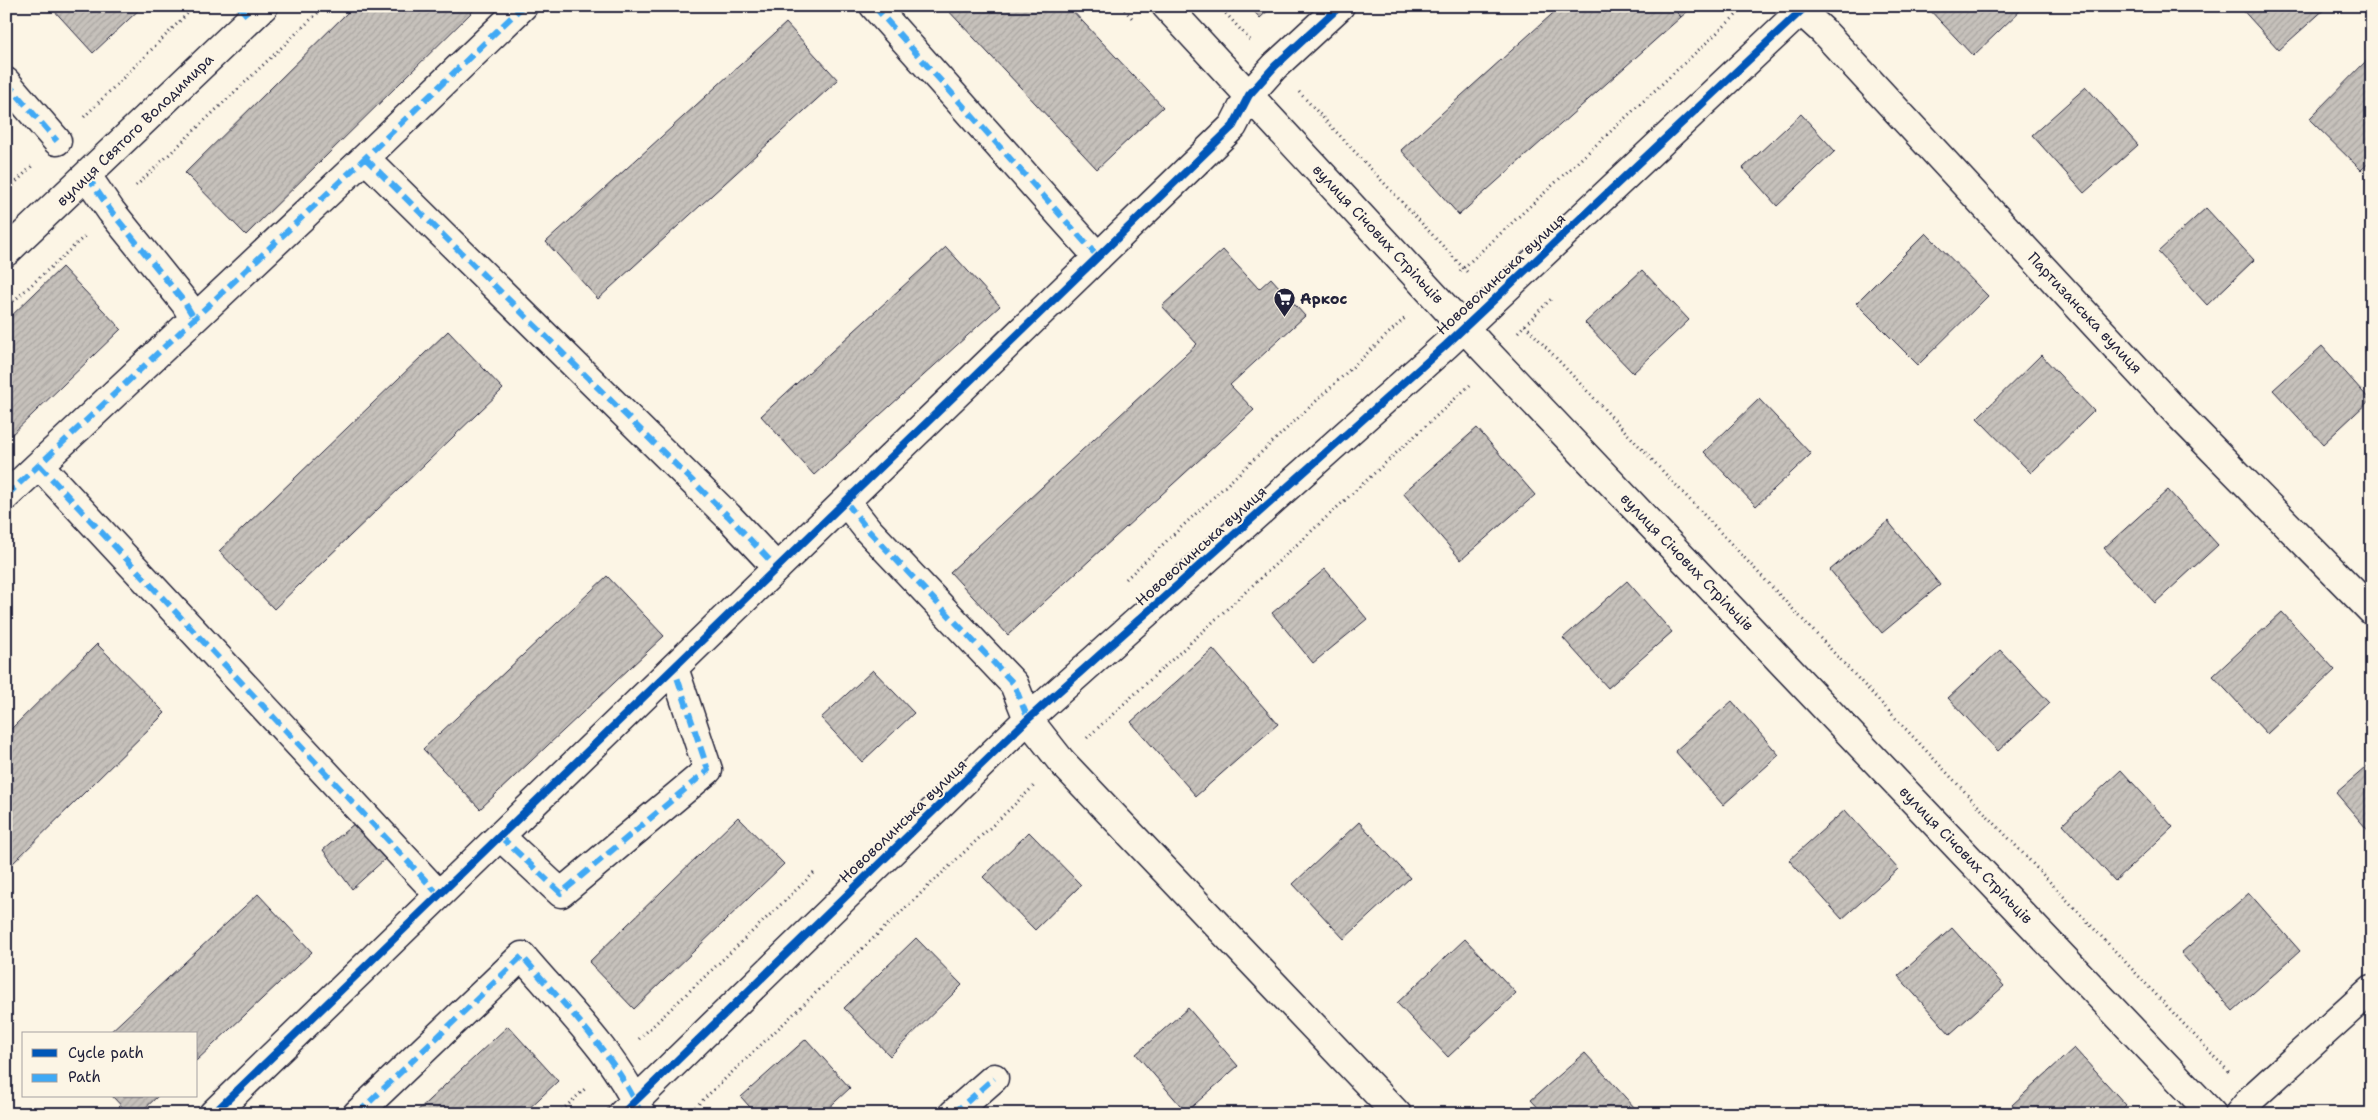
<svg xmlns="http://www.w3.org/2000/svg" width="2378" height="1120" viewBox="0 0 2378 1120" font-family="'Shantell Sans',sans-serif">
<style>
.building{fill:url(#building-hatch);stroke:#22223b}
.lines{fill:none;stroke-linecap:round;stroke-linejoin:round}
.minor-casing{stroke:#22223b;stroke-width:31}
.path{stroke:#22223b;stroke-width:3;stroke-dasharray:1 4;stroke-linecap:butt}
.minor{stroke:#fcf5e5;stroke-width:28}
.quiet{stroke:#3fa9f5;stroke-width:6;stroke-dasharray:12 6;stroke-linecap:butt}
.cycleway-casing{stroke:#fcf5e5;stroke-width:11}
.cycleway{stroke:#0057b8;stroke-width:8}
.labels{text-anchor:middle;stroke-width:4;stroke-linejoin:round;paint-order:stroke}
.street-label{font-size:15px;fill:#22223b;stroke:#fcf5e5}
.poi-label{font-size:15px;font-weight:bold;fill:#22223b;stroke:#fcf5e5;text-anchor:start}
</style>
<defs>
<pattern id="building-hatch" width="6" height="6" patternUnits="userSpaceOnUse" patternTransform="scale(1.25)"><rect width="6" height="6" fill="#c6c1bb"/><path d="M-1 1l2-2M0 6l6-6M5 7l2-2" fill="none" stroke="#aaa6a2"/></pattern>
</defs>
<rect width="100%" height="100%" fill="#fcf5e5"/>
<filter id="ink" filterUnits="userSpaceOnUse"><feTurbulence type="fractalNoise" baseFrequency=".02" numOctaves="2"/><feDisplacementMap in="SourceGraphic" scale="10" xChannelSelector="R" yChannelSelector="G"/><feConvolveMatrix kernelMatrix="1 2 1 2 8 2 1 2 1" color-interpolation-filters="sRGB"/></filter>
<g filter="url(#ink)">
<path class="building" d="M 50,6 L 143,6 L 93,53 Z
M 354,6 L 478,6 L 246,235 L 185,173 Z
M 944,6 L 1068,6 L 1163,107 L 1097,169 Z
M 1249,6 L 1273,6 L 1260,18 Z
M 1561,6 L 1671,6 L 1681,17 L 1459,215 L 1401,150 Z
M 1671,6 L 1694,6 L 1681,17 Z
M 1926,6 L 2025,6 L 1973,56 Z
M 2239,6 L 2327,6 L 2327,7 L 2279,50 Z
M 786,23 L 838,80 L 598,299 L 546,242 Z
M 2372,55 L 2372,160 L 2361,170 L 2309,119 Z
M 2086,87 L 2138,145 L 2084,193 L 2032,135 Z
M 1801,114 L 1835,151 L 1777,206 L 1743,168 Z
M 2206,208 L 2254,260 L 2207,305 L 2158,252 Z
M 1926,233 L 1988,296 L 1918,365 L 1856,303 Z
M 946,247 L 1000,306 L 814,475 L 761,416 Z
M 1223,250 L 1259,289 L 1271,278 L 1305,316 L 1230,385 L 1254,410 L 1008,635 L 950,572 L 1197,344 L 1162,306 Z
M 62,267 L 121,329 L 6,440 L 6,321 Z
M 1642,270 L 1689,320 L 1633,373 L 1585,323 Z
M 448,331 L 503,389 L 274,609 L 219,551 Z
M 2322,346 L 2370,400 L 2323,444 L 2273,390 Z
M 2041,355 L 2094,411 L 2031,473 L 1977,418 Z
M 1759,399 L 1811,454 L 1756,506 L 1704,452 Z
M 1477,428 L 1535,495 L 1461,560 L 1403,493 Z
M 2168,490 L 2218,545 L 2155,603 L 2104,548 Z
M 1888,521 L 1940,585 L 1882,633 L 1830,570 Z
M 1325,569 L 1367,619 L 1313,663 L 1272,613 Z
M 607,576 L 664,636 L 480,809 L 423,749 Z
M 1627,581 L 1672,632 L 1608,688 L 1563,638 Z
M 2282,612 L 2335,670 L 2267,734 L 2213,676 Z
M 97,644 L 165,713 L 6,870 L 6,734 Z
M 1213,649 L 1278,724 L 1196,796 L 1131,722 Z
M 2000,650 L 2050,703 L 1998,751 L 1948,698 Z
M 873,670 L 914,713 L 862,762 L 821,718 Z
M 1732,701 L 1779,755 L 1723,805 L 1675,751 Z
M 2372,762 L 2372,835 L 2336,793 Z
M 2121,770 L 2173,827 L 2115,881 L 2063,824 Z
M 1845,810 L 1898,869 L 1842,919 L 1789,860 Z
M 738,817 L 784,864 L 634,1009 L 589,962 Z
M 1359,822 L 1410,878 L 1344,939 L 1293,884 Z
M 355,823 L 385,859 L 352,889 L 323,850 Z
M 1029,832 L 1081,885 L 1035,930 L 983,877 Z
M 2249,893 L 2300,951 L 2233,1011 L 2181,953 Z
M 258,894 L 312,952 L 196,1061 L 196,1034 L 108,1034 Z
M 1952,928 L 2004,986 L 1950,1034 L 1898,976 Z
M 916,938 L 962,985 L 890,1056 L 844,1008 Z
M 1465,939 L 1516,993 L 1448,1057 L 1397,1003 Z
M 1188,1008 L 1238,1066 L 1186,1112 L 1136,1054 Z
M 508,1026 L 558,1081 L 523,1114 L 414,1114 Z
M 806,1039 L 850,1088 L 822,1114 L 756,1114 L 741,1097 Z
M 2074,1048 L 2126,1105 L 2117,1114 L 2020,1114 L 2012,1105 Z
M 1585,1053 L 1635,1108 L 1629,1114 L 1544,1114 L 1531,1100 Z
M 112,1096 L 158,1096 L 139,1114 L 129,1114 Z"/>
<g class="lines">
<defs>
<path id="minor" d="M 874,6 L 1098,257
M 1166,6 L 1480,345 L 2212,1114
M 1801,11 L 1823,31 L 2178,414 L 2372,611
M 6,82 L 57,141
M 365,158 L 728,516 L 777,568
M 87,176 L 111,211 L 185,303 L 194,318
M 6,252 L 264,6
M 39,465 L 439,895
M 6,496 L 365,158 L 523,6
M 846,502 L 868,530 L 1014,684 L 1028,719 L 1061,761 L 1397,1114
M 501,835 L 502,838 L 561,893 L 708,770 L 674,668
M 213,1114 L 1233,126 L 1249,95 L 1275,66 L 1340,6
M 357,1114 L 522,956 C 561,1002 619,1059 641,1114
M 622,1114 L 1028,719 L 1446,345 L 1806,6
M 953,1114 L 994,1078
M 2239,1114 L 2253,1097 L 2372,989"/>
</defs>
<use href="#minor" class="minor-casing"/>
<path class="path" d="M 1121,6 L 1132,18
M 1219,6 L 1250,40
M 2361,6 L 2372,17
M 1299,92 L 1469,274
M 84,117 L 195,6
M 136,186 L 325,6
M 6,192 L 32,166
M 1460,271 L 1746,6
M 6,308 L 85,236
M 1525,325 L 2229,1072
M 1518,332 L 1551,299
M 1126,579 L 1406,317
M 1087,738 L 1470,385
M 639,1039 L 814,873
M 6,1111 L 8,1114
M 558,1114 L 587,1087
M 688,1114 L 1034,786"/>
<use href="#minor" class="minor"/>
<path class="quiet" d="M 239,6 L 250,19
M 874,6 L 1098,257
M 6,82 L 57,141
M 365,158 L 728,516 L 777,568
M 87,176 L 111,211 L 185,303 L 194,318
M 39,465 L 439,895
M 6,496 L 365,158 L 523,6
M 846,502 L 868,530 L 1014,684 L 1028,719
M 501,835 L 502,838 L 561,893 L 708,770 L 674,668
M 357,1114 L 522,956 C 561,1002 619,1059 641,1114
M 953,1114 L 994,1078"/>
<defs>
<path id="cycleway" d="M 213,1114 L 1233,126 L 1249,95 L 1275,66 L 1340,6
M 622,1114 L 1028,719 L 1446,345 L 1806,6"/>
</defs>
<use href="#cycleway" class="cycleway-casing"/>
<use href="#cycleway" class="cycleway"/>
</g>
</g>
<defs>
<symbol id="supermarket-pin" viewBox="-11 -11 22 30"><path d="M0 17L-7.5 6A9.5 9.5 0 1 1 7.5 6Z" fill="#22223b" stroke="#fcf5e5"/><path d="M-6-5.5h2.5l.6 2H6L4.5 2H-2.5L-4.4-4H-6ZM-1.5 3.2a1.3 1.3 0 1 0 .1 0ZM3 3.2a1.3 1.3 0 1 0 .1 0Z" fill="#fff"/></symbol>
</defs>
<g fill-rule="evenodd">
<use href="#supermarket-pin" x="1272" y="286" width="25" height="34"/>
</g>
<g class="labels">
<g class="street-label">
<text transform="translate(135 130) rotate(-44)" y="5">вулиця Святого Володимира</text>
<text transform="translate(1378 234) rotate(47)" y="5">вулиця Січових Стрільців</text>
<text transform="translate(1501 274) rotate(-43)" y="5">Нововолинська вулиця</text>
<text transform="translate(2085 313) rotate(47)" y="5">Партизанська вулиця</text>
<text transform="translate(1201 546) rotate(-42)" y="5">Нововолинська вулиця</text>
<text transform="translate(1687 562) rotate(46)" y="5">вулиця Січових Стрільців</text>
<text transform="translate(903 821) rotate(-44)" y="5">Нововолинська вулиця</text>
<text transform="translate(1966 855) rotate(46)" y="5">вулиця Січових Стрільців</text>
</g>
<g class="poi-label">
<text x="1300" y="304">Аркос</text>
</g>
</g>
<rect width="2378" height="1120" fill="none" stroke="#fcf5e5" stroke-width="25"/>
<rect x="12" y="12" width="2353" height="1095" fill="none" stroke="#22223b" stroke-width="2" filter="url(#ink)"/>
<rect x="22" y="1032" width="175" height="65" fill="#fcf5e5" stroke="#a5a1a1"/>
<rect x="32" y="1049" width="25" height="8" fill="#0057b8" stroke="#a5a1a1"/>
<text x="68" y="1058" font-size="15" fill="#22223b">Cycle path</text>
<rect x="32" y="1074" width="25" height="8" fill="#3fa9f5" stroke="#a5a1a1"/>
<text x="68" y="1082" font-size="15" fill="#22223b">Path</text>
</svg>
